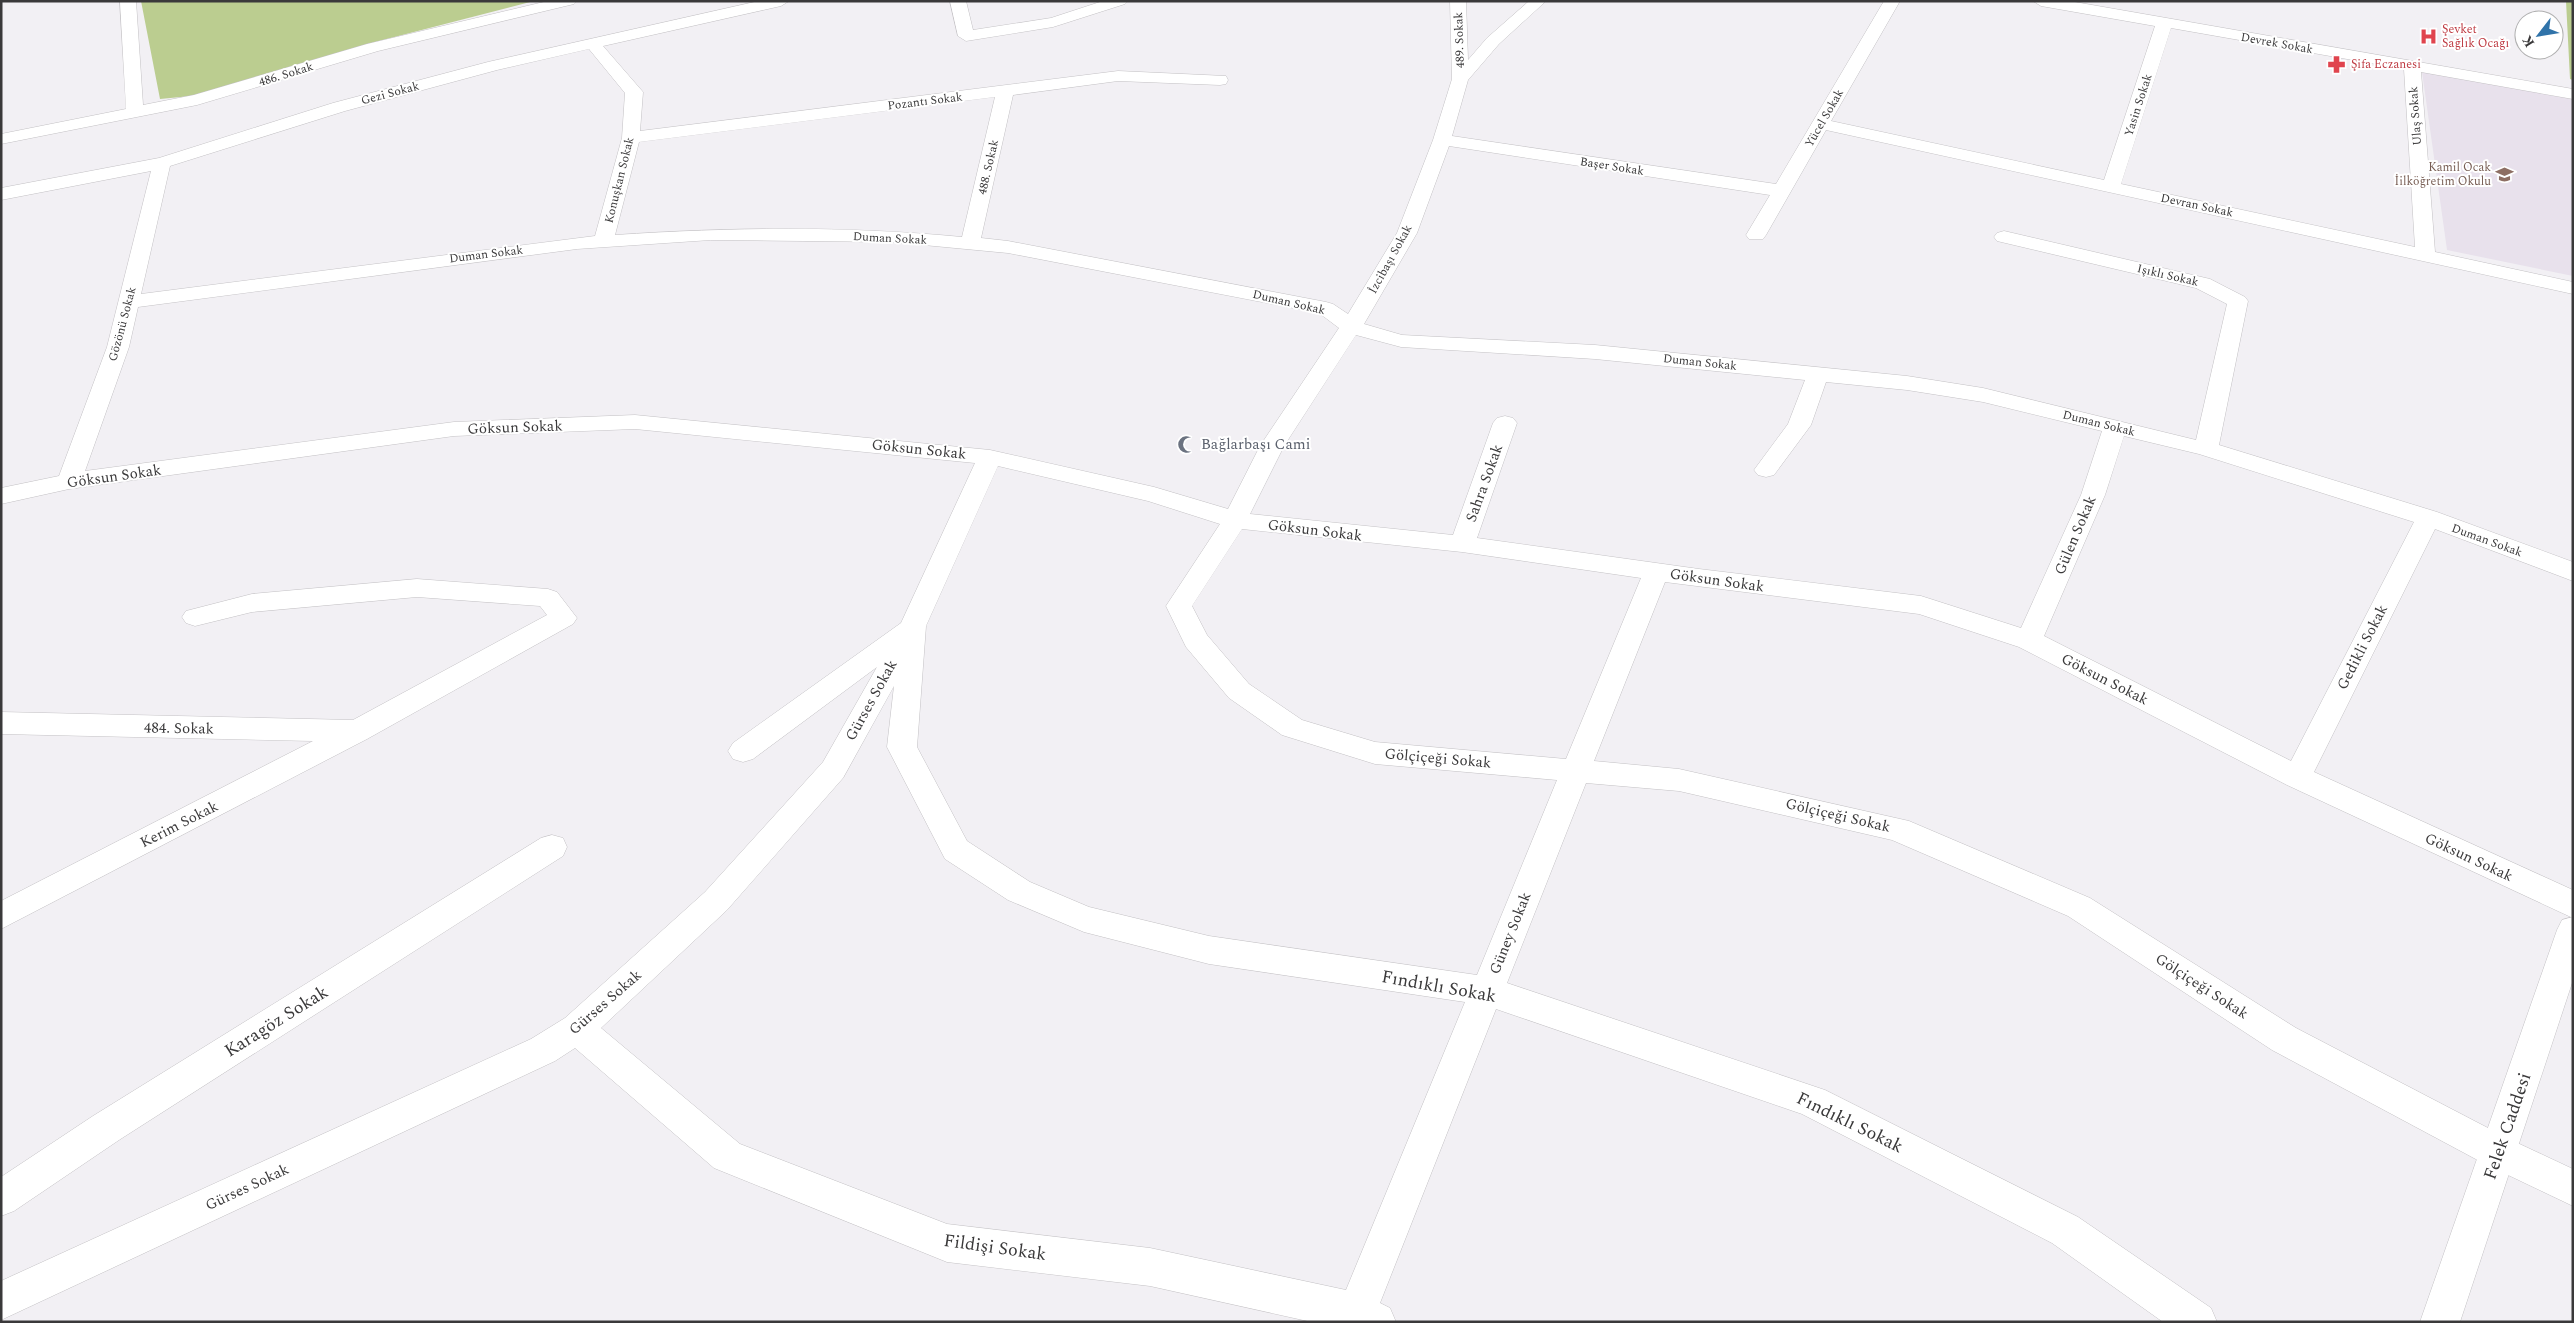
<svg xmlns="http://www.w3.org/2000/svg" width="2574" height="1323" viewBox="0 0 2574 1323" font-family="Spectral,serif">
<style>
.built{fill:#e8e1ec}
.green{fill:#bbcd90}
.lines{fill:none;stroke-linecap:round;stroke-linejoin:round}
.minor-casing{stroke:#c3c1c4;stroke-width:1}
.tertiary-casing{stroke:#c3c1c4;stroke-width:1}
.minor{fill:#fff;fill-rule:evenodd}
.tertiary{fill:#fff;fill-rule:evenodd}
.labels{text-anchor:middle;stroke-width:4;stroke-linejoin:round;paint-order:stroke}
.far-health-label{font-size:12px;fill:#be3a42;stroke:#fff;text-anchor:start}
.far-street-label{font-size:12px;fill:#3a393a;stroke:#fff}
.far-education-label{font-size:12px;fill:#785e54;stroke:#fff;text-anchor:end}
.street-label{font-size:15px;fill:#3a393a;stroke:#fff}
.worship-label{font-size:15px;fill:#5b616d;stroke:#fff;text-anchor:start}
.near-street-label{font-size:18px;fill:#3a393a;stroke:#fff}
</style>
<rect width="100%" height="100%" fill="#f2f0f4"/>
<path class="built" d="M 2422,72 L 2573,99 L 2573,276 L 2447,250 Z"/>
<path class="green" d="M 141,1 L 534,1 L 375,42 L 191,96 L 160,99 Z
M 2566,1 L 2573,1 L 2573,80 L 2570,79 Z"/>
<g class="lines">
<defs>
<path id="minor" d="M 120,1 L 136,1 L 143,105 L 194,95 L 367,44 L 548,1 L 577,1 L 574,4 L 378,51 L 197,105 L 1,144 L 1,134 L 126,109 Z
M 759,1 L 789,1 L 781,6 L 603,46 L 643,92 L 640,131 L 1118,71 L 1226,76 L 1228,80 L 1226,84 L 1220,85 L 1118,81 L 1013,95 L 981,238 L 1008,241 L 1326,302 L 1333,304 L 1348,314 L 1397,233 L 1433,140 L 1452,79 L 1450,1 L 1466,1 L 1468,60 L 1487,38 L 1529,1 L 1546,1 L 1499,44 L 1468,80 L 1452,136 L 1776,184 L 1884,1 L 1900,1 L 1831,121 L 2104,180 L 2155,26 L 2041,6 L 2033,1 L 2069,1 L 2573,89 L 2573,99 L 2421,72 L 2435,252 L 2573,282 L 2573,294 L 1826,130 L 1766,235 L 1763,239 L 1749,239 L 1746,235 L 1770,195 L 1449,146 L 1417,233 L 1364,324 L 1402,335 L 1595,345 L 1907,376 L 1983,388 L 2196,440 L 2227,304 L 2196,288 L 1997,241 L 1994,237 L 1997,233 L 2004,231 L 2210,279 L 2245,297 L 2248,301 L 2219,445 L 2437,512 L 2573,562 L 2573,581 L 2435,529 L 2314,772 L 2573,890 L 2573,918 L 2287,785 L 2019,647 L 1919,614 L 1665,582 L 1594,761 L 1679,769 L 1909,821 L 2090,898 L 2296,1028 L 2511,1140 L 2573,1169 L 2573,1206 L 2485,1164 L 2272,1050 L 2068,916 L 1892,840 L 1679,791 L 1586,783 L 1507,983 L 1825,1090 L 2078,1217 L 2211,1308 L 2217,1322 L 2163,1322 L 2052,1243 L 1802,1114 L 1496,1009 L 1380,1303 L 1390,1308 L 1396,1322 L 1312,1322 L 1150,1286 L 947,1262 L 714,1168 L 575,1048 L 555,1061 L 1,1320 L 1,1281 L 531,1039 L 565,1018 L 705,892 L 823,762 L 877,667 L 753,759 L 743,762 L 733,759 L 728,751 L 733,743 L 901,623 L 975,463 L 635,429 L 454,436 L 69,489 L 1,504 L 1,488 L 59,476 L 107,347 L 151,171 L 1,200 L 1,188 L 159,158 L 333,103 L 488,62 ZM 2171,28 L 2404,69 L 2415,247 L 2121,184 ZM 589,49 L 625,93 L 622,138 L 595,236 L 141,294 L 170,166 L 345,111 L 497,70 ZM 995,97 L 962,237 C 846,226 730,227 615,235 L 639,142 ZM 711,240 L 892,242 L 1008,253 L 1319,313 L 1339,328 L 1260,446 L 1228,509 L 1154,487 L 990,450 L 635,415 L 454,422 L 85,471 L 129,347 L 138,307 L 577,249 ZM 1356,335 L 1401,347 L 1595,359 L 1805,380 L 1788,424 L 1754,470 L 1758,475 L 1766,477 L 1774,475 L 1811,425 L 1826,382 L 1907,390 L 1983,402 L 2102,431 L 2081,495 L 2021,628 L 1921,596 L 1699,569 L 1477,538 L 1517,423 L 1513,418 L 1505,416 L 1497,418 L 1493,423 L 1453,535 L 1250,514 L 1284,446 ZM 2124,436 L 2199,454 L 2414,522 L 2291,761 L 2044,636 L 2105,495 ZM 998,466 L 1148,501 L 1220,524 L 1166,606 L 1186,647 L 1229,698 L 1282,735 L 1375,764 L 1557,780 L 1477,975 L 1209,936 L 1089,907 L 1030,882 L 967,841 L 917,747 L 926,626 ZM 1242,529 L 1462,552 L 1641,578 L 1566,759 L 1375,742 L 1302,720 L 1249,684 L 1207,635 L 1192,606 ZM 894,686 L 887,747 L 945,859 L 1008,900 L 1084,932 L 1209,964 L 1465,1002 L 1346,1290 L 1150,1248 L 947,1224 L 740,1144 L 601,1028 L 727,910 L 843,778 Z
M 950,1 L 966,1 L 973,30 L 1051,18 L 1103,1 L 1128,1 L 1125,4 L 1053,27 L 966,41 L 958,36 Z
M 417,579 L 548,589 L 557,592 L 577,618 L 573,624 L 367,739 L 1,929 L 1,901 L 313,741 L 1,734 L 1,712 L 353,720 L 547,615 L 540,606 L 417,597 L 252,612 L 195,626 L 186,623 L 182,617 L 186,611 L 252,594 Z
M 552,835 L 563,838 L 567,847 L 563,856 L 119,1140 L 14,1211 L 1,1216 L 1,1177 L 93,1116 L 541,838 Z"/>
<path id="tertiary" d="M 2573,917 L 2573,980 L 2460,1322 L 2420,1322 L 2557,930 L 2562,920 Z"/>
</defs>
<use href="#minor" class="minor-casing"/>
<use href="#tertiary" class="tertiary-casing"/>
<use href="#minor" class="minor"/>
<use href="#tertiary" class="tertiary"/>
</g>
<defs>
<symbol id="hospital-bare" viewBox="-9 -9 18 18"><path d="M-5-5h3v3.5h4V-5h3V5h-3V1.5h-4V5h-3Z" fill="#e0444e" stroke="#fff" stroke-width="2.5" paint-order="stroke"/></symbol>
<symbol id="pharmacy-bare" viewBox="-9 -9 18 18"><path d="M-2-6h4v4h4v4h-4v4h-4v-4h-4v-4h4Z" fill="#e0444e" stroke="#fff" stroke-width="2.5" paint-order="stroke"/></symbol>
<symbol id="school-bare" viewBox="-9 -9 18 18"><path d="M0-5L7-2L0 1L-7-2ZM-4 1L0 2.5L4 1V4Q0 6-4 4Z" fill="#8d6e63" stroke="#fff" stroke-width="2.5" paint-order="stroke"/></symbol>
<symbol id="mosque-bare" viewBox="-9 -9 18 18"><path d="M3.5-4.9A6 6 0 1 0 3.5 4.9A5 5 0 1 1 3.5-4.9Z" fill="#6b7280" stroke="#fff" stroke-width="2.5" paint-order="stroke"/></symbol>
</defs>
<g fill-rule="evenodd">
<use href="#hospital-bare" x="2416" y="24" width="25" height="25"/>
<use href="#pharmacy-bare" x="2324" y="52" width="25" height="25"/>
<use href="#school-bare" x="2492" y="162" width="25" height="25"/>
<use href="#mosque-bare" x="1174" y="432" width="25" height="25"/>
</g>
<g class="labels">
<g class="far-health-label">
<text x="2442" y="33">Şevket<tspan x="2442" dy="14">Sağlık Ocağı</tspan></text>
<text x="2351" y="68">Şifa Eczanesi</text>
</g>
<g class="far-street-label">
<text transform="translate(1459 40) rotate(-92)" y="4">489. Sokak</text>
<text transform="translate(2277 43) rotate(10)" y="4">Devrek Sokak</text>
<text transform="translate(286 74) rotate(-17)" y="4">486. Sokak</text>
<text transform="translate(390 93) rotate(-15)" y="4">Gezi Sokak</text>
<text transform="translate(925 101) rotate(-7)" y="4">Pozantı Sokak</text>
<text transform="translate(2138 105) rotate(-72)" y="4">Yasin Sokak</text>
<text transform="translate(2415 116) rotate(-94)" y="4">Ulaş Sokak</text>
<text transform="translate(1824 118) rotate(-60)" y="4">Yücel Sokak</text>
<text transform="translate(1612 166) rotate(9)" y="4">Başer Sokak</text>
<text transform="translate(988 167) rotate(-77)" y="4">488. Sokak</text>
<text transform="translate(619 180) rotate(-76)" y="4">Konuşkan Sokak</text>
<text transform="translate(2197 205) rotate(12)" y="4">Devran Sokak</text>
<text transform="translate(890 238) rotate(3)" y="4">Duman Sokak</text>
<text transform="translate(486 254) rotate(-7)" y="4">Duman Sokak</text>
<text transform="translate(1390 259) rotate(-61)" y="4">İzcibaşı Sokak</text>
<text transform="translate(2168 275) rotate(13)" y="4">Işıklı Sokak</text>
<text transform="translate(1289 302) rotate(13)" y="4">Duman Sokak</text>
<text transform="translate(122 324) rotate(-75)" y="4">Gözönü Sokak</text>
<text transform="translate(1700 362) rotate(6)" y="4">Duman Sokak</text>
<text transform="translate(2099 423) rotate(14)" y="4">Duman Sokak</text>
<text transform="translate(2487 540) rotate(20)" y="4">Duman Sokak</text>
</g>
<g class="far-education-label">
<text x="2491" y="171">Kamil Ocak<tspan x="2491" dy="14">İilköğretim Okulu</tspan></text>
</g>
<g class="street-label">
<text transform="translate(515 427) rotate(-2)" y="5">Göksun Sokak</text>
<text transform="translate(919 449) rotate(6)" y="5">Göksun Sokak</text>
<text transform="translate(114 476) rotate(-8)" y="5">Göksun Sokak</text>
<text transform="translate(1484 483) rotate(-70)" y="5">Sahra Sokak</text>
<text transform="translate(1315 530) rotate(7)" y="5">Göksun Sokak</text>
<text transform="translate(2075 535) rotate(-67)" y="5">Gülen Sokak</text>
<text transform="translate(1717 580) rotate(8)" y="5">Göksun Sokak</text>
<text transform="translate(2362 647) rotate(-63)" y="5">Gedikli Sokak</text>
<text transform="translate(2105 679) rotate(27)" y="5">Göksun Sokak</text>
<text transform="translate(871 700) rotate(-61)" y="5">Gürses Sokak</text>
<text transform="translate(179 728) rotate(1)" y="5">484. Sokak</text>
<text transform="translate(1438 758) rotate(5)" y="5">Gölçiçeği Sokak</text>
<text transform="translate(1838 815) rotate(13)" y="5">Gölçiçeği Sokak</text>
<text transform="translate(179 824) rotate(-27)" y="5">Kerim Sokak</text>
<text transform="translate(2469 857) rotate(25)" y="5">Göksun Sokak</text>
<text transform="translate(1510 933) rotate(-68)" y="5">Güney Sokak</text>
<text transform="translate(2202 986) rotate(33)" y="5">Gölçiçeği Sokak</text>
<text transform="translate(605 1002) rotate(-41)" y="5">Gürses Sokak</text>
<text transform="translate(247 1187) rotate(-25)" y="5">Gürses Sokak</text>
</g>
<g class="worship-label">
<text x="1201" y="449">Bağlarbaşı Cami</text>
</g>
<g class="near-street-label">
<text transform="translate(1439 986) rotate(10)" y="6">Fındıklı Sokak</text>
<text transform="translate(276 1021) rotate(-32)" y="6">Karagöz Sokak</text>
<text transform="translate(1850 1122) rotate(26)" y="6">Fındıklı Sokak</text>
<text transform="translate(2507 1126) rotate(-71)" y="6">Felek Caddesi</text>
<text transform="translate(995 1247) rotate(8)" y="6">Fildişi Sokak</text>
</g>
</g>
<rect width="2574" height="1323" fill="none" stroke="#3a393a" stroke-width="5"/>
<g transform="translate(2539 35) rotate(239)"><circle r="24" fill="#ffffff" stroke="#b0b0b0"/>
<path d="M0-4L9 19L0 12L-9 19Z" fill="#3073a9"/>
<text y="-8" font-size="14" font-weight="bold" text-anchor="middle" fill="#3a393a">K</text>
</g>
</svg>
